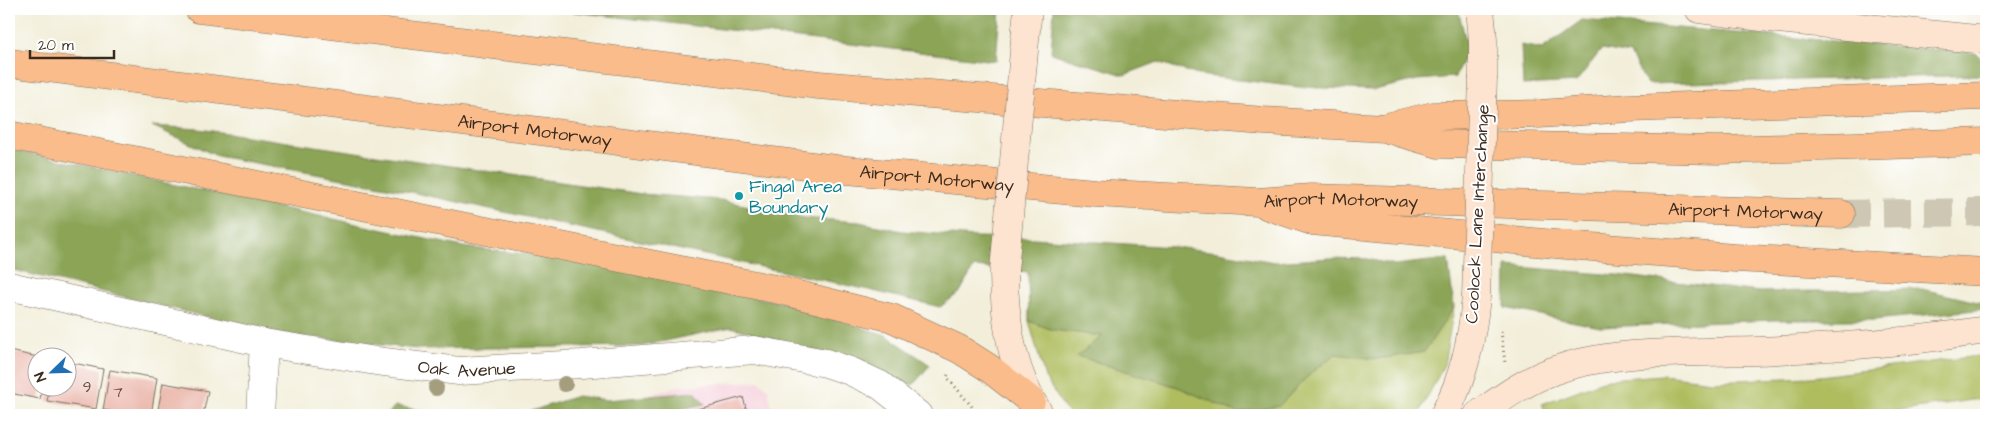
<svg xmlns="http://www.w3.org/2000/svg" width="1995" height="424" viewBox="0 0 1995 424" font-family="'Architects Daughter',sans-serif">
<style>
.built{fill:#f5cfda}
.green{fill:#afbd5f;stroke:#75743e}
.forest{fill:#8ba456;stroke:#63673a}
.building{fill:#e9b1a4}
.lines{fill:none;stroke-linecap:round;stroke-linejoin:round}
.motorway-tunnel{stroke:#cdc7b4;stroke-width:28;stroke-dasharray:28 14;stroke-linecap:butt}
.minor-casing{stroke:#7b6f5f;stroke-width:29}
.secondary-casing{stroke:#7b6f5f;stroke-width:29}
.motorway-casing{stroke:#7b6f5f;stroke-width:29}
.path{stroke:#7b6f5f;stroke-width:3;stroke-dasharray:1 4;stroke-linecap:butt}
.minor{stroke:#fff;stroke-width:28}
.secondary{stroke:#fde4d1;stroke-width:28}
.motorway{stroke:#fabc8b;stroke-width:28}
.secondary-bridge-casing{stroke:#7b6f5f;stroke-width:29;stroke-linecap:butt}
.secondary-bridge{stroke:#fde4d1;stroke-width:28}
.tree{fill:#a49e7f}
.culture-dot{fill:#0f9aa8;stroke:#fff;stroke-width:2}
.labels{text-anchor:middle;stroke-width:4;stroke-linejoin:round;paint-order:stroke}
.number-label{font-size:15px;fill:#664c40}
.street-label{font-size:18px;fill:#3b2a1e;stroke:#fff}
.culture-label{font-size:18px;fill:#0d838f;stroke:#fff;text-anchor:start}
</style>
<rect width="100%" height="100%" fill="#fff"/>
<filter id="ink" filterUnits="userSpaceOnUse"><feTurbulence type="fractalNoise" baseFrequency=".02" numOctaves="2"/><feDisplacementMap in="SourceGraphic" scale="10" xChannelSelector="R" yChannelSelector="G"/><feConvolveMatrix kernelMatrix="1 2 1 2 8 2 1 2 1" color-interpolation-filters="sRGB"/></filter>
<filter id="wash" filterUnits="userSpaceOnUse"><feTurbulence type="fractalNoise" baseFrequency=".0096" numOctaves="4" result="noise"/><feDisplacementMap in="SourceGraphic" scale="20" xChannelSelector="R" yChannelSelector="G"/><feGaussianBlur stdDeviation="1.12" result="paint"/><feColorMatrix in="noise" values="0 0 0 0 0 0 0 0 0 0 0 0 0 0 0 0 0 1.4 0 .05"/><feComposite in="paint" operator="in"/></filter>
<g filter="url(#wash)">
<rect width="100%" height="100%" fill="#f2eed9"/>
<path class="built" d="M 759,381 L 768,388 L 773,415 L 592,415 L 677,386 Z"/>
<path class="green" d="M 1454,307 L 1444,365 L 1418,415 L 1069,415 L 1045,378 L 1029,321 L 1053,330 L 1103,336 L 1078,356 L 1178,387 L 1238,413 L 1307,377 L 1335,353 L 1377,359 L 1424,352 Z
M 1986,355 L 1986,398 L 1887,412 L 1880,415 L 1547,415 L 1542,404 L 1608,379 L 1663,375 L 1712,381 L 1812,377 Z"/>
<path class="forest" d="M 549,9 L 1000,9 L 996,61 Z
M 1054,9 L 1458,9 L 1468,49 L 1455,77 L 1417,80 L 1374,90 L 1299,87 L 1198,75 L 1158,62 L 1124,75 L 1051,53 Z
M 1582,20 L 1976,53 L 1986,64 L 1986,75 L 1647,84 L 1630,54 L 1602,49 L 1576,82 L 1523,85 L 1521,45 L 1542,49 Z
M 152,126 L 199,129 L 642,194 L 721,200 L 805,218 L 859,222 L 902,231 L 975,237 L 1034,238 L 1173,247 L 1218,252 L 1274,262 L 1330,258 L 1367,259 L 1395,265 L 1448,259 L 1454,307 L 1424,352 L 1377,359 L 1335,354 L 1307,377 L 1279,406 L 1238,413 L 1178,387 L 1077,356 L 1102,336 L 1053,330 L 1029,321 L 1028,272 L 974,267 L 960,292 L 940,307 L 869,290 L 392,188 L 217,156 Z
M 9,149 L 463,247 L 578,260 L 789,304 L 886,335 L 930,365 L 913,385 L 835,356 L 731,327 L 642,346 L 417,349 L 274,333 L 9,269 Z
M 1506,266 L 1617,275 L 1760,292 L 1922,289 L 1986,304 L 1986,309 L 1874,320 L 1774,320 L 1600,327 L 1505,308 Z
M 695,392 L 705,404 L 652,415 L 519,415 L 577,396 L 607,400 Z
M 395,406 L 437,413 L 466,412 L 472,415 L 387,415 Z"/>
<g id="blocks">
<path class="building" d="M 9,351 L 38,357 L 38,386 L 43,386 L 40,399 L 9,393 Z
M 68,362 L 103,369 L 96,409 L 47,401 L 50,386 L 68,386 Z
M 110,370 L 157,378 L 151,415 L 135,415 L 103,410 Z
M 163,383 L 208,391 L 203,415 L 157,415 Z
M 743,397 L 748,415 L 676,415 Z"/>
</g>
</g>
<g filter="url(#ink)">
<use href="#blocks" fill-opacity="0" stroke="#7b6f5f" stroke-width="1"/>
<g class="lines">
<path class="motorway-tunnel" d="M 1841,214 L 1986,212"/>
<defs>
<g id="minor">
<path id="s1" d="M 9,286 L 264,343 L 376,361 L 459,371 L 582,364 L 754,350 L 826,363 L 850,371 L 880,385 L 918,415"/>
<path d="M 260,415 L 264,343"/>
</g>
<path id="secondary" d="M 1480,9 L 1483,40 L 1483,77
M 1699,9 L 1778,19 L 1986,40
M 1026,29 L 1028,9
M 1004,271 C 1004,321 1012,373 1040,415
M 1444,415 C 1464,378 1472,339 1476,297
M 1478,415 C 1502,398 1525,381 1553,371 C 1610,349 1694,353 1756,351 C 1833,348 1910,342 1986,330"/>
<g id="motorway">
<path d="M 199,9 L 819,85 L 1264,121 L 1384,128 L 1439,144 L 1718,150 L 1986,142"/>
<path id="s2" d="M 9,63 L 836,169 L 1095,193 L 1257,202 L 1311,198 L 1841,214"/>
<path d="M 1386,127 L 1433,116 L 1539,114 L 1629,108 L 1986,96"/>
<path d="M 9,135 L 775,289 L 892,318 L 959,349 L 989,368 L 1031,401"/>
<path d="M 1268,206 L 1312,221 L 1566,245 L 1735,258 L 1986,272"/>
</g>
</defs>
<use href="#minor" class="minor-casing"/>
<use href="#secondary" class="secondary-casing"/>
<use href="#motorway" class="motorway-casing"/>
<path class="path" d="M 1501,331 L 1505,363
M 948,375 L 947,377 L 979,415"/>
<use href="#minor" class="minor"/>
<use href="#secondary" class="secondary"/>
<use href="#motorway" class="motorway"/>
<defs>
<path id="secondary-bridge" d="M 1004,271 L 1026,29
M 1476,297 L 1483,77"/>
</defs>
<use href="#secondary-bridge" class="secondary-bridge-casing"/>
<use href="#secondary-bridge" class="secondary-bridge"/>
</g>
<g class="tree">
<circle cx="565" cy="384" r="8"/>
<circle cx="436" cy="388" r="8"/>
</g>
</g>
<circle class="culture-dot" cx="739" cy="196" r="5"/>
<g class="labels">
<g class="number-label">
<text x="87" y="392">9</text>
<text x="118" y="397">7</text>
</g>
<g class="street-label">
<text dy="6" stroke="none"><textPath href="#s2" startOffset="530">Airport Motorway</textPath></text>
<text dy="6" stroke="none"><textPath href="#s2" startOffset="935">Airport Motorway</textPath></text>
<text dy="6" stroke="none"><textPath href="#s2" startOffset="1340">Airport Motorway</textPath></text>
<text dy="6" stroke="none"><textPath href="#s2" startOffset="1745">Airport Motorway</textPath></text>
<text transform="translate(1477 214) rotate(-87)" y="6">Coolock Lane Interchange</text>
<text dy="6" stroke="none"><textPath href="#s1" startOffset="466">Oak Avenue</textPath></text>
</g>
<g class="culture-label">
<text x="749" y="192">Fingal Area<tspan x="749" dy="21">Boundary</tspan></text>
</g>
</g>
<rect width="1995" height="424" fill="none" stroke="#fff" stroke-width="30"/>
<g transform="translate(52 372) rotate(247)"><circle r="24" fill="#ffffff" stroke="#b1aaa5"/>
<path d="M0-4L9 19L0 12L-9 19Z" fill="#1f6fb2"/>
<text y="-8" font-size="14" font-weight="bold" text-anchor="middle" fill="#3b2a1e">N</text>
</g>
<path d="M30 50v8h84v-8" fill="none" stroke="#3b2a1e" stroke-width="2.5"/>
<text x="38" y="50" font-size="15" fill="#3b2a1e" stroke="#ffffff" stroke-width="4" paint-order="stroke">20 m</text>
</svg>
